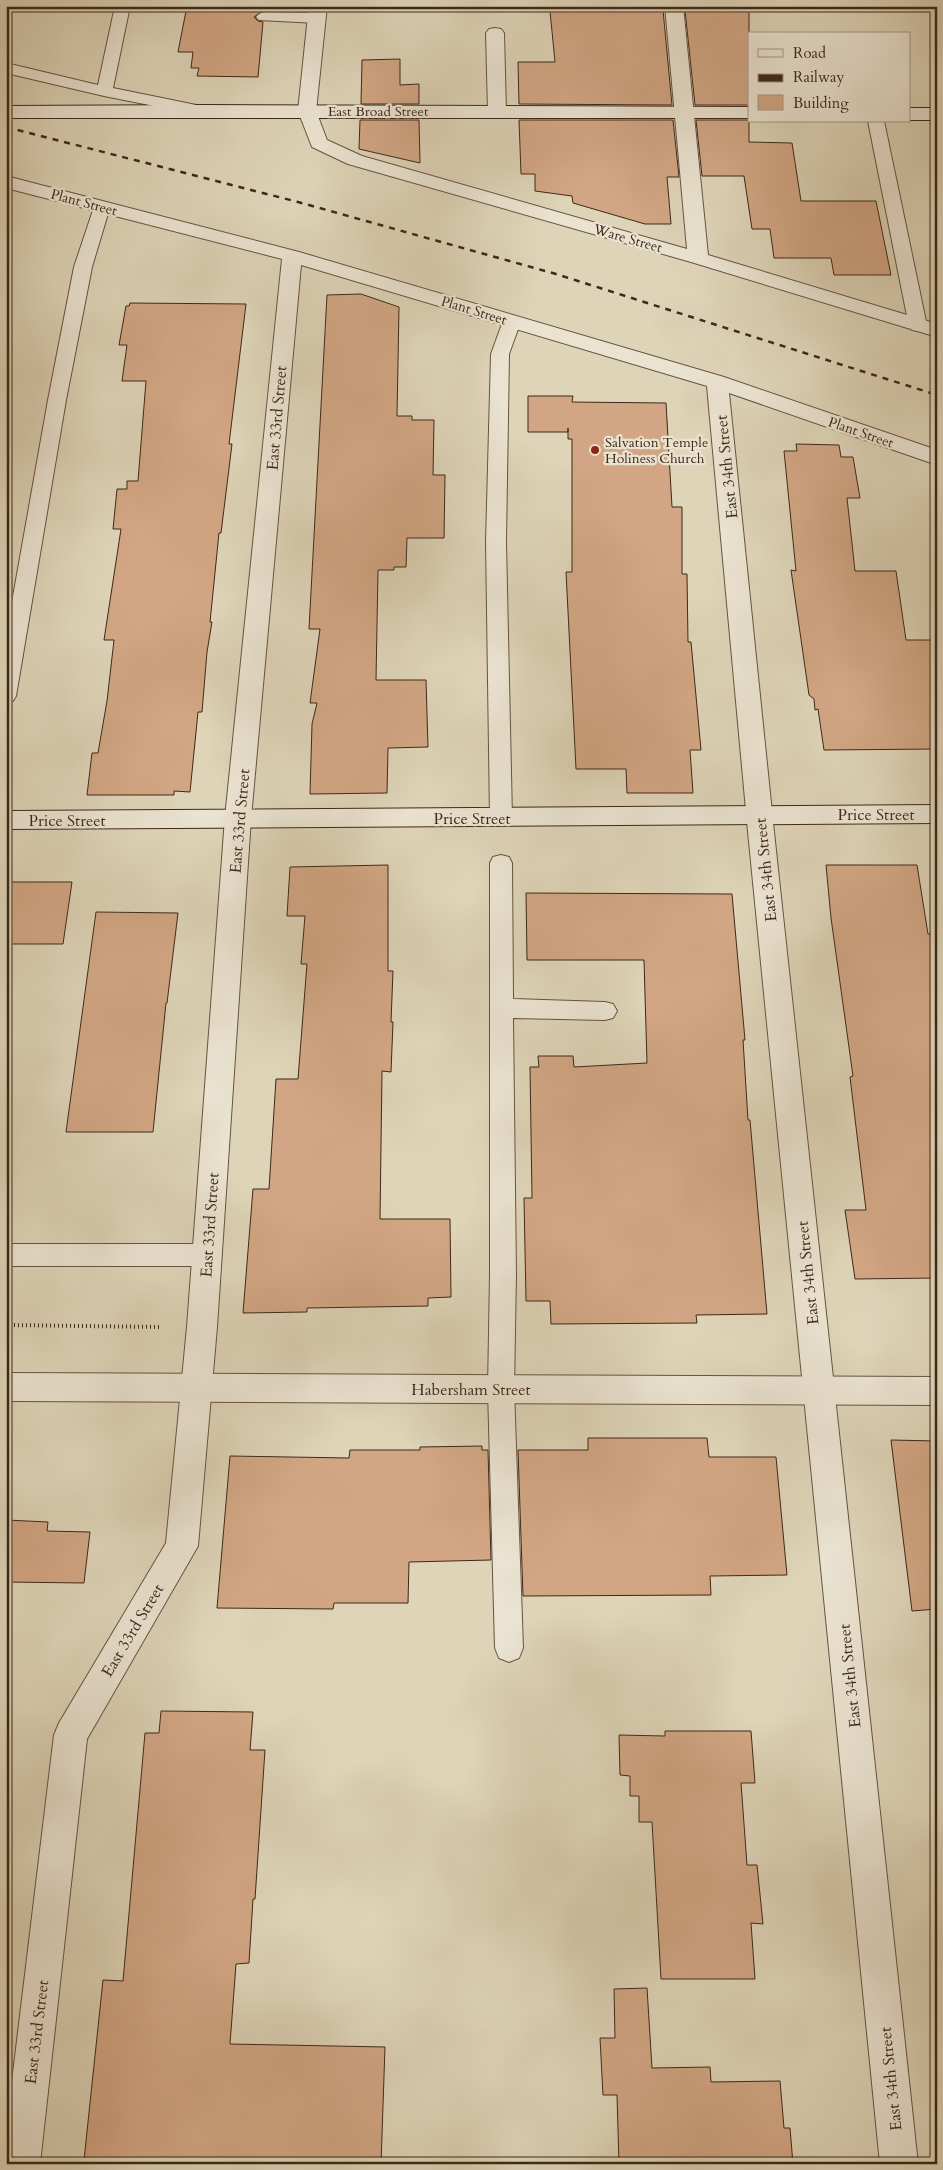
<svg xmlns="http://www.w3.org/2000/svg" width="943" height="2170" viewBox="0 0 943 2170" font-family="Cardo,serif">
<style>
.building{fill:#d2a684;stroke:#3e2818}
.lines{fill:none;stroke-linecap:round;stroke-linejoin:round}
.service-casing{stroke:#665340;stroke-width:2}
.minor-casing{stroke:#665340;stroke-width:2}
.tertiary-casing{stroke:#665340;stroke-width:2}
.secondary-casing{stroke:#3e2818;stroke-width:2}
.path{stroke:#3e2818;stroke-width:4;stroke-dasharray:1 3;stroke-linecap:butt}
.service{fill:#eae3d1;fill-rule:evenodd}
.minor{fill:#eae3d1;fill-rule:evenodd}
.tertiary{fill:#eae3d1;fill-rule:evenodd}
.secondary{fill:#eae3d1;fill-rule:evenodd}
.rail{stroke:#3e2818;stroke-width:2.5;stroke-dasharray:6 6;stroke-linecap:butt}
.poi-dot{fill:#8f2418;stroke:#eae3d1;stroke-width:2}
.labels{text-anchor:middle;stroke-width:4.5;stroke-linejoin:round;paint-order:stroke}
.far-street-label{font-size:14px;fill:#3e2818;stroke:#eae3d1}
.far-poi-label{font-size:14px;fill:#3e2818;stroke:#eae3d1;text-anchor:start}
.street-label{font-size:16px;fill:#3e2818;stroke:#eae3d1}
</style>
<rect width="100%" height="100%" fill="#ded4b8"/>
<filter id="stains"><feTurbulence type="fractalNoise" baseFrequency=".004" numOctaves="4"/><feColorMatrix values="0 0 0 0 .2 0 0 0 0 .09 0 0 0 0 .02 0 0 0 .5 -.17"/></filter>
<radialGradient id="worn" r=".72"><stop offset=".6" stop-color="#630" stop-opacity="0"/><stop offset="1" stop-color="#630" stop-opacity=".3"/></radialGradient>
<path class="building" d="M 705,7 L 749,8 L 749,105 L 695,105 L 685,10 L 705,10 Z
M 199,8 L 265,9 L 254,17 L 258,21 L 263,22 L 258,77 L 197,76 L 199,68 L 191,68 L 193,52 L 178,52 L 186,11 L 198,11 Z
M 663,10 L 672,105 L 519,104 L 518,62 L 555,62 L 550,11 Z
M 400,59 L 400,85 L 419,84 L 419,104 L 361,104 L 362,60 Z
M 360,120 L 419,120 L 420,163 L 359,149 Z
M 519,120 L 673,120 L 679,177 L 667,177 L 671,224 L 645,224 L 573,203 L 572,196 L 535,191 L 535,174 L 521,174 Z
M 696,120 L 749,120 L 749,142 L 792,143 L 801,201 L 876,201 L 891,275 L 834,275 L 831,258 L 774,258 L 770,229 L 752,229 L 744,176 L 702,176 Z
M 361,294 L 399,307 L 397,416 L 412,416 L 412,420 L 434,420 L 433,475 L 445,475 L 444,538 L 407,538 L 406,567 L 394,567 L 394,570 L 378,570 L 376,680 L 426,680 L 428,747 L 388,748 L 387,793 L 310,794 L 312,724 L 317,703 L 310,703 L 320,629 L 309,629 L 327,295 Z
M 130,303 L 246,304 L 229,444 L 232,444 L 221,533 L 219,533 L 210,622 L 212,622 L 207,652 L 202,712 L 198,712 L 190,792 L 174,791 L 174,795 L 87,795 L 92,753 L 98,753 L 107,701 L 114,640 L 104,640 L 121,529 L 113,529 L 117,489 L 127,489 L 127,481 L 138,481 L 146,381 L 122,381 L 127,345 L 119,345 L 126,306 L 129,306 Z
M 528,396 L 573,396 L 572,402 L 666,403 L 672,507 L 682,507 L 682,574 L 687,574 L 688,642 L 691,642 L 701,750 L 690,750 L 693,793 L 627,793 L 626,769 L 576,769 L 566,572 L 572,572 L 572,439 L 568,439 L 568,428 L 568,432 L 528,432 Z
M 796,444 L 839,445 L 841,457 L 853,457 L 860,498 L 847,498 L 855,571 L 896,571 L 906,640 L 937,640 L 937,749 L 824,750 L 818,709 L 815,710 L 814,699 L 809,695 L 791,570 L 796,571 L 784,451 L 797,451 Z
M 388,865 L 388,971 L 393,971 L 391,1022 L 393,1022 L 391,1072 L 382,1071 L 380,1219 L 450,1219 L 451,1297 L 428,1298 L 428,1306 L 307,1308 L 307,1312 L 243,1313 L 253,1189 L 269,1189 L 276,1079 L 298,1079 L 307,964 L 301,964 L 305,916 L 287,916 L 290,867 Z
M 826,865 L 917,865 L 928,934 L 937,934 L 937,1278 L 855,1279 L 845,1210 L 866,1210 L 850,1077 L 853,1076 L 831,918 Z
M 6,882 L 72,882 L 63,944 L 6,944 Z
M 526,893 L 732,894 L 745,1040 L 743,1040 L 748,1120 L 750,1120 L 767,1314 L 696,1315 L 697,1323 L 551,1324 L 550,1301 L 526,1301 L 524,1198 L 532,1198 L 530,1067 L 539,1067 L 538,1056 L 573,1056 L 574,1067 L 647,1063 L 644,960 L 527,960 Z
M 96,912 L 178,913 L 167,1003 L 166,1003 L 153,1132 L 66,1132 Z
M 588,1438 L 707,1438 L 709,1457 L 776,1457 L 787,1575 L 710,1576 L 711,1595 L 523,1596 L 518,1450 L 588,1450 Z
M 891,1440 L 937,1441 L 937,1609 L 912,1611 Z
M 482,1446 L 482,1450 L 488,1450 L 491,1560 L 409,1562 L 408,1603 L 334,1603 L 333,1609 L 217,1608 L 230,1456 L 349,1458 L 350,1450 L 420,1450 L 420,1447 Z
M 6,1520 L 48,1522 L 47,1531 L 90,1532 L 84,1583 L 6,1582 Z
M 161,1711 L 253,1712 L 250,1750 L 265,1750 L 255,1899 L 253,1899 L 249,1963 L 236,1964 L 230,2044 L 385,2047 L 381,2164 L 180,2164 L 180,2162 L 84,2160 L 103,1980 L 123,1981 L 145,1733 L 159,1733 Z
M 665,1731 L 751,1731 L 755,1783 L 741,1783 L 747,1865 L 757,1865 L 763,1924 L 751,1923 L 755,1979 L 661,1979 L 652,1822 L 639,1822 L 639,1796 L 630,1796 L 630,1776 L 620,1775 L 619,1735 L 665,1736 Z
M 647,1988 L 652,2068 L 710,2067 L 711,2082 L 780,2081 L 784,2128 L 790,2128 L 793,2164 L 619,2164 L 617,2095 L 603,2095 L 600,2038 L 615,2038 L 614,1989 Z"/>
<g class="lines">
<defs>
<path id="service" d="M 115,6 L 130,6 L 113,88 L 211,108 L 213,111 L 211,114 L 205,116 L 104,96 L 6,73 L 6,63 L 98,85 Z
M 264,12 L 317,13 L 322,15 L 325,18 L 322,21 L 317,23 L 259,20 L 256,17 L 259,14 Z
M 868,121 L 884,121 L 927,326 L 924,330 L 918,331 L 912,330 L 909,326 Z
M 102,202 L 108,203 L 110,207 L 92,267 L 66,400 L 16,696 L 13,701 L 6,703 L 6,636 L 48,400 L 74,267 L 94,207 L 96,203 Z
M 512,316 L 518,317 L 521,321 L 509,354 L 506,542 L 512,818 L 509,824 L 501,826 L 493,824 L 490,818 L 486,542 L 491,354 L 503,321 L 506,317 Z
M 501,855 L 509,857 L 512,863 L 513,999 L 605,1002 L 613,1004 L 617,1011 L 613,1018 L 605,1020 L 513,1018 L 516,1274 L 514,1389 L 523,1648 L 519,1658 L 509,1662 L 499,1658 L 495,1648 L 488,1389 L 490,1274 L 490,863 L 493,857 Z
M 6,1244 L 207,1244 L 216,1247 L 220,1255 L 216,1263 L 207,1266 L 6,1266 Z"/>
<path id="minor" d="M 309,6 L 327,6 L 316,111 L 327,140 L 362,156 L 687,249 L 665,6 L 683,6 L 708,255 L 937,324 L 937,337 L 691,262 L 348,164 L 312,147 L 298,111 Z
M 495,28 L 501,29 L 504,33 L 506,112 L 504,116 L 497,118 L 490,116 L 488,112 L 486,33 L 489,29 Z
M 6,176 L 299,252 L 724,377 L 937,450 L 937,465 L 729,393 L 774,832 L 918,2164 L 880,2164 L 748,832 L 707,386 L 301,265 L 251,818 L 217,1327 L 198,1546 L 87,1739 L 40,2164 L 6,2164 L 6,2131 L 54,1735 L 59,1723 L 166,1543 L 187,1327 L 225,818 L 282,259 L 6,188 Z"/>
<path id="tertiary" d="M 6,1373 L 937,1377 L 937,1405 L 6,1401 Z"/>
<path id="secondary" d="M 205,105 L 749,107 L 749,118 L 6,118 L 6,106 Z
M 909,108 L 937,108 L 937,120 L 909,120 Z
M 937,805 L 937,823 L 6,829 L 6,811 Z"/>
</defs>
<use href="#service" class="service-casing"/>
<use href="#minor" class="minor-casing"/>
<use href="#tertiary" class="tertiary-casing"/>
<use href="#secondary" class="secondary-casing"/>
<path class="path" d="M 6,1325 L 161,1327"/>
<use href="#service" class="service"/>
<use href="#minor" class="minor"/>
<use href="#tertiary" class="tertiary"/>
<use href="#secondary" class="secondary"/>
<path class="rail" d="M 6,127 L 298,202 L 556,274 L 937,395"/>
</g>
<circle class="poi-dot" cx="595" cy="450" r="5"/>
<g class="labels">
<g class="far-street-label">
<text x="378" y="116">East Broad Street</text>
<text transform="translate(84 202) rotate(15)" y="5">Plant Street</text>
<text transform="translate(628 238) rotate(16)" y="5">Ware Street</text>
<text transform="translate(474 310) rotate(17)" y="5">Plant Street</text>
<text transform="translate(861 432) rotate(19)" y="5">Plant Street</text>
</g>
<g class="far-poi-label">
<text x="605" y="447">Salvation Temple<tspan x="605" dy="16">Holiness Church</tspan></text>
</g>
<g class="street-label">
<text transform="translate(276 418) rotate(-85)" y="6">East 33rd Street</text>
<text transform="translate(726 467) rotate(-96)" y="6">East 34th Street</text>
<text x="876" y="820">Price Street</text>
<text x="472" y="824">Price Street</text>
<text x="67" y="826">Price Street</text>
<text transform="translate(239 821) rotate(-85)" y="6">East 33rd Street</text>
<text transform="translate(765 870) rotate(-96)" y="6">East 34th Street</text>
<text transform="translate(209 1225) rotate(-86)" y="6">East 33rd Street</text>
<text transform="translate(807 1273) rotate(-96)" y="6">East 34th Street</text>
<text x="471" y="1395">Habersham Street</text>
<text transform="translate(132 1630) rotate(-59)" y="6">East 33rd Street</text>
<text transform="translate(849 1676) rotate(-96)" y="6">East 34th Street</text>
<text transform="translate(36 2032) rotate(-83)" y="6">East 33rd Street</text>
<text transform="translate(890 2079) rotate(-96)" y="6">East 34th Street</text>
</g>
</g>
<rect width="943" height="2170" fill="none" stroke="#ded4b8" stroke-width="25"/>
<rect x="8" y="8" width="928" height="2155" fill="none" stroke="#3e2818" stroke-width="2.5"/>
<rect x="12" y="12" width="918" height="2145" fill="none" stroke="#3e2818"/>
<rect x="748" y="32" width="162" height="90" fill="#eae3d1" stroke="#a59887"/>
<rect x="758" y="49" width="25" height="8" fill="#eae3d1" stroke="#a59887"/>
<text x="793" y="58" font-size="15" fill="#3e2818">Road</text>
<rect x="758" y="74" width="25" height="8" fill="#3e2818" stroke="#a59887"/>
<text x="793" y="82" font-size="15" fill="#3e2818">Railway</text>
<rect x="758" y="95" width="25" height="15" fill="#d2a684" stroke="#a59887"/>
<text x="793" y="108" font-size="15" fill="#3e2818">Building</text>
<rect width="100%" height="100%" filter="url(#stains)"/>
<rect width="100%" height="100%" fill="url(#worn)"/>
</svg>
